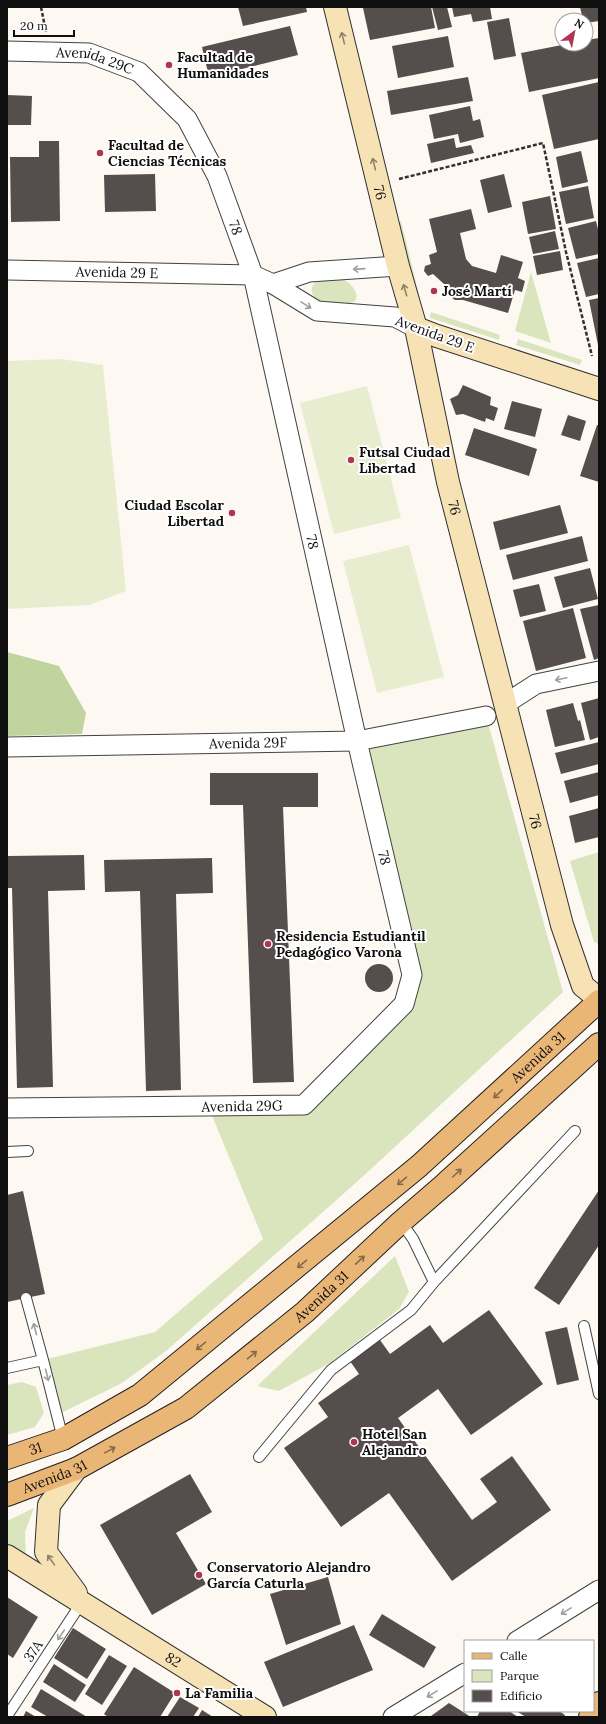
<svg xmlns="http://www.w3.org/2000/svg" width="606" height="1724" viewBox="0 0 606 1724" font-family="Lora,serif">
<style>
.green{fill:#dae5be}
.forest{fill:#c1d49f}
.pitch{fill:#e9edcf}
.building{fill:#564e4c}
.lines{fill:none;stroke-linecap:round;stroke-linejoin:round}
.lane-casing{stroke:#424242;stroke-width:12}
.street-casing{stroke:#424242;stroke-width:21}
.secondary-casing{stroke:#313131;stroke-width:24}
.primary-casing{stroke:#202020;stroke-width:24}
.path{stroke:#313131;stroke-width:2.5;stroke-dasharray:4 2;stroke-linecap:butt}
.lane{stroke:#fff;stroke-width:10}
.street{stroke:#fff;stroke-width:19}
.secondary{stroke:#f6e2b4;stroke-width:22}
.primary{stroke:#eab676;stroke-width:22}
.oneway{stroke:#8e836a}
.oneway2{stroke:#9f9f9f}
.oneway3{stroke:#876b48}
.poi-dot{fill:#b03553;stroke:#fff;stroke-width:1.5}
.labels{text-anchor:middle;stroke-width:4;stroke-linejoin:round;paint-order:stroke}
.poi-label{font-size:14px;font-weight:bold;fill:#0f0f0f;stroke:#fff;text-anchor:start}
.street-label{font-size:14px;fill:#0f0f0f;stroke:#fff}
</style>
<rect width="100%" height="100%" fill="#fdf9f2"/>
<path class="green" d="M 401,221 L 421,303 L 416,304 L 397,225 Z
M 531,272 L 548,333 L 551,343 L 515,331 Z
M 340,278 C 349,282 354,286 357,296 L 355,301 L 346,306 C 338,305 328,305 321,302 C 309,297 308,283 321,279 C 326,277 334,278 340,278 Z
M 431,312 L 500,335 L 499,340 L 430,318 Z
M 518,339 L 582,360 L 580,365 L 516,345 Z
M 486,716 L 563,992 L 359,1180 L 166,1351 L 122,1383 L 57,1415 L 43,1360 L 155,1332 L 263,1239 L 208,1106 L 304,1105 L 404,1004 L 412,975 L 357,741 Z
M 599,852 L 599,944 L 594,942 L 570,861 Z
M 395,1256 L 409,1292 L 399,1309 L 330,1363 L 279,1391 L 257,1386 Z
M 22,1382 L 36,1387 L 44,1413 L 35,1427 L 7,1435 L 7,1385 Z
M 34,1508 L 25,1532 L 26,1556 L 7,1544 L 7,1521 Z"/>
<path class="forest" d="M 7,652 L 59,666 L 86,713 L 82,734 L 7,736 Z"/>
<path class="pitch" d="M 60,359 L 103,365 L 126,591 L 89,605 L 7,609 L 7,361 Z
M 367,386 L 401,518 L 334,534 L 300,403 Z
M 409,545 L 444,677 L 377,693 L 343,561 Z"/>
<path class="building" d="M 238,7 L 306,7 L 307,12 L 243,26 Z
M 369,7 L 431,7 L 435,28 L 370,40 L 363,8 Z
M 432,7 L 447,7 L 452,27 L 438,30 Z
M 452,7 L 490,7 L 492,19 L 473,22 L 471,14 L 454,17 Z
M 580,7 L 599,7 L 599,21 L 586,23 L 586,20 L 583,20 Z
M 509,18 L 516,56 L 494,60 L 487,22 Z
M 290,26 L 298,55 L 209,77 L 202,47 Z
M 448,36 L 454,67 L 398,78 L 392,46 Z
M 599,38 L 599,78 L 529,92 L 521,53 L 567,44 L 586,44 L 586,40 Z
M 468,77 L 473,101 L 391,115 L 387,91 Z
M 599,82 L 599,139 L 554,149 L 542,95 Z
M 7,95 L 32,96 L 31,125 L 7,125 Z
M 470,106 L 473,121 L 480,119 L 484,137 L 460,143 L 458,134 L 434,139 L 429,115 Z
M 454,138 L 456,148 L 471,145 L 474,153 L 431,163 L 427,144 Z
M 39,141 L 59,141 L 60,221 L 11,222 L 10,157 L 39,157 Z
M 581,151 L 588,182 L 562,188 L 556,157 Z
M 155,174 L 156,211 L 105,212 L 104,175 Z
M 504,174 L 512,207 L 488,213 L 480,180 Z
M 588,186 L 594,218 L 566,224 L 559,192 Z
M 550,196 L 556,229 L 528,234 L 522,202 Z
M 471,209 L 476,229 L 460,233 L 466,259 L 472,266 L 496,273 L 501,255 L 523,262 L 518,278 L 525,281 L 522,292 L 515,290 L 508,313 L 463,300 L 455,300 L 443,292 L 444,284 L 433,274 L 428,276 L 424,271 L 425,266 L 431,264 L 429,255 L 437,252 L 429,219 Z
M 596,221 L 599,233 L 599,254 L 576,259 L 568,228 Z
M 555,231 L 559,249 L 533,254 L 529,237 Z
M 560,251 L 563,270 L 537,275 L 533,256 Z
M 599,258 L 599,294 L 586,297 L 577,263 Z
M 599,298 L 599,345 L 598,345 L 589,300 Z
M 463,385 L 491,397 L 490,405 L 498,408 L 494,421 L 486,418 L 485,422 L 463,414 L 456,415 L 450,399 L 458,395 Z
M 512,401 L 542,409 L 535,437 L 504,429 Z
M 568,415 L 586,421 L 580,441 L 561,435 Z
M 597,425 L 599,425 L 599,482 L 580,476 Z
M 474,428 L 537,449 L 529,476 L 465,455 Z
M 560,505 L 568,533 L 500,550 L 493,522 Z
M 582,536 L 588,561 L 513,580 L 506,555 Z
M 590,568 L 598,599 L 563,608 L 554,577 Z
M 539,584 L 546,611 L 520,617 L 513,590 Z
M 599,605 L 599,658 L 594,660 L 580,609 Z
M 573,608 L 586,658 L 536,671 L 523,621 Z
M 599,698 L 599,737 L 590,740 L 581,703 Z
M 573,703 L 578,721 L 580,720 L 585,740 L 555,747 L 546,710 Z
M 599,742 L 599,764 L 561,774 L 555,753 Z
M 599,772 L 599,795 L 570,803 L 564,781 Z
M 210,773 L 318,773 L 318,807 L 283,807 L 294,1082 L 253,1083 L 243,805 L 210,805 Z
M 599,808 L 599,837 L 575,843 L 569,816 Z
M 84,855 L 85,890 L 48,891 L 53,1087 L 17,1088 L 12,888 L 7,888 L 7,856 Z
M 212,858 L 213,893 L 176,894 L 181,1090 L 146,1091 L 140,891 L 105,892 L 104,860 Z
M365 978a14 14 0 1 1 28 0a14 14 0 1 1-28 0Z
M 599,1190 L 599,1245 L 559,1305 L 534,1288 Z
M 23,1191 L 45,1294 L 7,1302 L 7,1195 Z
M 489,1310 L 543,1384 L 471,1435 L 438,1389 L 398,1418 L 472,1520 L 497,1502 L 480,1479 L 512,1456 L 551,1510 L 452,1581 L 389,1493 L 341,1527 L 284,1448 L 328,1417 L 318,1403 L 359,1374 L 350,1361 L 380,1340 L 390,1354 L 430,1325 L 443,1343 Z
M 567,1327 L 579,1380 L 557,1385 L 545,1332 Z
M 190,1474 L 212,1512 L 176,1533 L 206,1584 L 152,1615 L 100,1525 Z
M 328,1577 L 341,1624 L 286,1645 L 270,1594 Z
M 7,1597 L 38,1617 L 13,1658 L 7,1654 Z
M 382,1614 L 436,1647 L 424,1668 L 369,1635 Z
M 354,1625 L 373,1670 L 283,1707 L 264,1662 Z
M 73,1628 L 106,1649 L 87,1679 L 54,1658 Z
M 109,1655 L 127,1666 L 102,1705 L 85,1694 Z
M 54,1664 L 86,1685 L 75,1702 L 43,1682 Z
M 134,1667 L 175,1693 L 160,1717 L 108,1717 L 104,1714 Z
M 41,1689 L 87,1717 L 48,1717 L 31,1707 Z
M 180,1697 L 199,1708 L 193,1717 L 167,1717 Z
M 449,1703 L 471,1717 L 431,1716 Z
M 202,1710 L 213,1717 L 198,1717 Z
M 26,1711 L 36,1717 L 23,1717 Z
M 480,1711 L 509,1711 L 518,1717 L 477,1717 Z
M 516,1711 L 559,1711 L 565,1715 L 564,1717 L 526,1717 Z"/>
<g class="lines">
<defs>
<path id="lane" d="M 7,1152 L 28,1151
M 401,1222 L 413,1239 L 434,1282
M 26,1298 L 43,1360
M 584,1326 L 599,1394
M 7,1368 L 43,1360 L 63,1439
M 259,1457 L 331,1370 L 411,1310 L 434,1282 L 575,1131
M 7,1716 L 82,1602"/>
<g id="street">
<path id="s1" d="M 7,51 L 89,53 L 139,72 L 187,119 L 217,176 L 253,275 L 357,741 L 412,975 L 404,1004 L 304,1105 L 7,1108"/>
<path id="s2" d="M 7,270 L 253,275 L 273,284 L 317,311 L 395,317 L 416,328"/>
<path d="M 273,284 L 309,272 L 398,266"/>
<path d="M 505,704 L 536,684 L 599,671"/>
<path id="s3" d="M 7,747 L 357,741 L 486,716"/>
<path d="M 517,1641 L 599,1590"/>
<path d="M 393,1717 L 465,1673"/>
</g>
<g id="secondary">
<path id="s4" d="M 335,7 L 398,266 L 416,328 L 448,482 L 562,925 L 583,986 L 599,999"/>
<path d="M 416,328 L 437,336 L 599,389"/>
<path id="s5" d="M 7,1556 L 265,1717"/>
<path d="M 76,1593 L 46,1552 L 49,1505 L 76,1469"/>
</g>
<g id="primary">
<path id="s6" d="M 7,1458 L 63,1439 L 140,1395 L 419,1166 L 599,1001"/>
<path id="s7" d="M 7,1495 L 76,1469 L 186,1408 L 305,1312 L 401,1222 L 445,1184 L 599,1044"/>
<path d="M 590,1717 L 599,1703"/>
</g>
</defs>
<use href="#lane" class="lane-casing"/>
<use href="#street" class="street-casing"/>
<use href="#secondary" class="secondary-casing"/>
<use href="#primary" class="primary-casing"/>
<path class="path" d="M 41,7 L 46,32
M 399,179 L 543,143 L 566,252 L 592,356"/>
<use href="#lane" class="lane"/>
<use href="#street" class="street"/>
<use href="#secondary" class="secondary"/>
<use href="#primary" class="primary"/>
</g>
<defs><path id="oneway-shaft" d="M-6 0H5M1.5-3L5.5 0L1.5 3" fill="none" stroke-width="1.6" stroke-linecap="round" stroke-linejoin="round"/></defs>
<g class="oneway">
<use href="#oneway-shaft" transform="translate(343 38) rotate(-104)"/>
<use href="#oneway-shaft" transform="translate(374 164) rotate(-104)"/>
<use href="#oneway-shaft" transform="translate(405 290) rotate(-106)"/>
<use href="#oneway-shaft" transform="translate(51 1560) rotate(-126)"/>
</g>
<g class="oneway2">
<use href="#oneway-shaft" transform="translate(359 269) rotate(176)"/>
<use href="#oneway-shaft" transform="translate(306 305) rotate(32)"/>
<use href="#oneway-shaft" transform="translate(561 679) rotate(168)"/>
<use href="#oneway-shaft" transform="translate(35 1329) rotate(-105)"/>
<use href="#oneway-shaft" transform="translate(47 1375) rotate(76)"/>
<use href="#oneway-shaft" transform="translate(566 1611) rotate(148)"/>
<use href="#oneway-shaft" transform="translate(61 1635) rotate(124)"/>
<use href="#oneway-shaft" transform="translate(432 1694) rotate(149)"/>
</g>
<g class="oneway3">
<use href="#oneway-shaft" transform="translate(498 1094) rotate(137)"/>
<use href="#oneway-shaft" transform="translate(457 1173) rotate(-42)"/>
<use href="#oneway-shaft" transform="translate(402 1181) rotate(140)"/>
<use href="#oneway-shaft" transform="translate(360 1260) rotate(-43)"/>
<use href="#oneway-shaft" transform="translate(302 1264) rotate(140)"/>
<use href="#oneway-shaft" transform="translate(201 1346) rotate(141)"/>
<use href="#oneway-shaft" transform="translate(252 1355) rotate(-39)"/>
<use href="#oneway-shaft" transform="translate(110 1450) rotate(-29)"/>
</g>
<g class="poi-dot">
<circle cx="169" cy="65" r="4"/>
<circle cx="100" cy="153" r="4"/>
<circle cx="434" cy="291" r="4"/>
<circle cx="351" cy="460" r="4"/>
<circle cx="232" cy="513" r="4"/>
<circle cx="268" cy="944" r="4"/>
<circle cx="354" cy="1442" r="4"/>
<circle cx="199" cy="1575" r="4"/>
<circle cx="177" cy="1693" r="4"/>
</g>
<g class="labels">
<g class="poi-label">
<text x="177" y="62">Facultad de<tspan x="177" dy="16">Humanidades</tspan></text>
<text x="108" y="150">Facultad de<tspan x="108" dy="16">Ciencias Técnicas</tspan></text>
<text x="442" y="296">José Martí</text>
<text x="359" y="457">Futsal Ciudad<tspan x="359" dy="16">Libertad</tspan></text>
<text x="224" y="510" text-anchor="end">Ciudad Escolar<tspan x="224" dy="16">Libertad</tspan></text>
<text x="276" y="941">Residencia Estudiantil<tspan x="276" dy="16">Pedagógico Varona</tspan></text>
<text x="362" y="1439">Hotel San<tspan x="362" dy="16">Alejandro</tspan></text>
<text x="207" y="1572">Conservatorio Alejandro<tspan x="207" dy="16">García Caturla</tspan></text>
<text x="185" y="1698">La Familia</text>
</g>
<g class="street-label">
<text dy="5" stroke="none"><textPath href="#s1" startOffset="89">Avenida 29C</textPath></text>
<text dy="5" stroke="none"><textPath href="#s4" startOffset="191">76</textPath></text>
<text dy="5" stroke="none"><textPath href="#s1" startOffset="322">78</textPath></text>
<text dy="5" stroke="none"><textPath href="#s2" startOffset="110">Avenida 29 E</textPath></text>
<text transform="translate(435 334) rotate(20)" y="5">Avenida 29 E</text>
<text dy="5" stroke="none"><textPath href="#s4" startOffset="515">76</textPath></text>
<text dy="5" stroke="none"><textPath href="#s1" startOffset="646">78</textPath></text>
<text dy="5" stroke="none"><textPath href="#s3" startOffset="241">Avenida 29F</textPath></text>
<text dy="5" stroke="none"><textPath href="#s4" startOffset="839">76</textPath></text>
<text dy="5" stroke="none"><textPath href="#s1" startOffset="970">78</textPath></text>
<text dy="5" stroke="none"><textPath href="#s6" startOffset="670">Avenida 31</textPath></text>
<text transform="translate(242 1106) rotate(-1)" y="5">Avenida 29G</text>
<text dy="5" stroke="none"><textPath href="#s7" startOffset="375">Avenida 31</textPath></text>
<text dy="5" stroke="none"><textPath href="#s6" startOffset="30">31</textPath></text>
<text dy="5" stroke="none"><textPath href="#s7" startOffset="51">Avenida 31</textPath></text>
<text transform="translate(33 1651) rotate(-56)" y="5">37A</text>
<text dy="5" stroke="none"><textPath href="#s5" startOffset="196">82</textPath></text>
</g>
</g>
<rect width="606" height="1724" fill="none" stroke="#0f0f0f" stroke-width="16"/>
<rect x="464" y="1640" width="130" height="72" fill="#ffffff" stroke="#9f9f9f"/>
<rect x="472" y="1653" width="20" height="6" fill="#eab676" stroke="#9f9f9f"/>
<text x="500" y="1660" font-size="12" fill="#0f0f0f">Calle</text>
<rect x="472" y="1670" width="20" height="12" fill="#dae5be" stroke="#9f9f9f"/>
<text x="500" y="1680" font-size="12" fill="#0f0f0f">Parque</text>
<rect x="472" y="1690" width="20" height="12" fill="#564e4c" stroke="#9f9f9f"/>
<text x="500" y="1700" font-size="12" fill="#0f0f0f">Edificio</text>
<g transform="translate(574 32) rotate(32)"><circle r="19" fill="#ffffff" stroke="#9f9f9f"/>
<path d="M0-3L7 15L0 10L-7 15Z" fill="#b03553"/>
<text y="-6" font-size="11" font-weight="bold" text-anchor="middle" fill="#0f0f0f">N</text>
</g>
<path d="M14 30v6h60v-6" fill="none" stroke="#0f0f0f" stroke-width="2"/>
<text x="20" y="30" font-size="12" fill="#0f0f0f" stroke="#ffffff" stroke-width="3" paint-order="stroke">20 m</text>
</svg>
